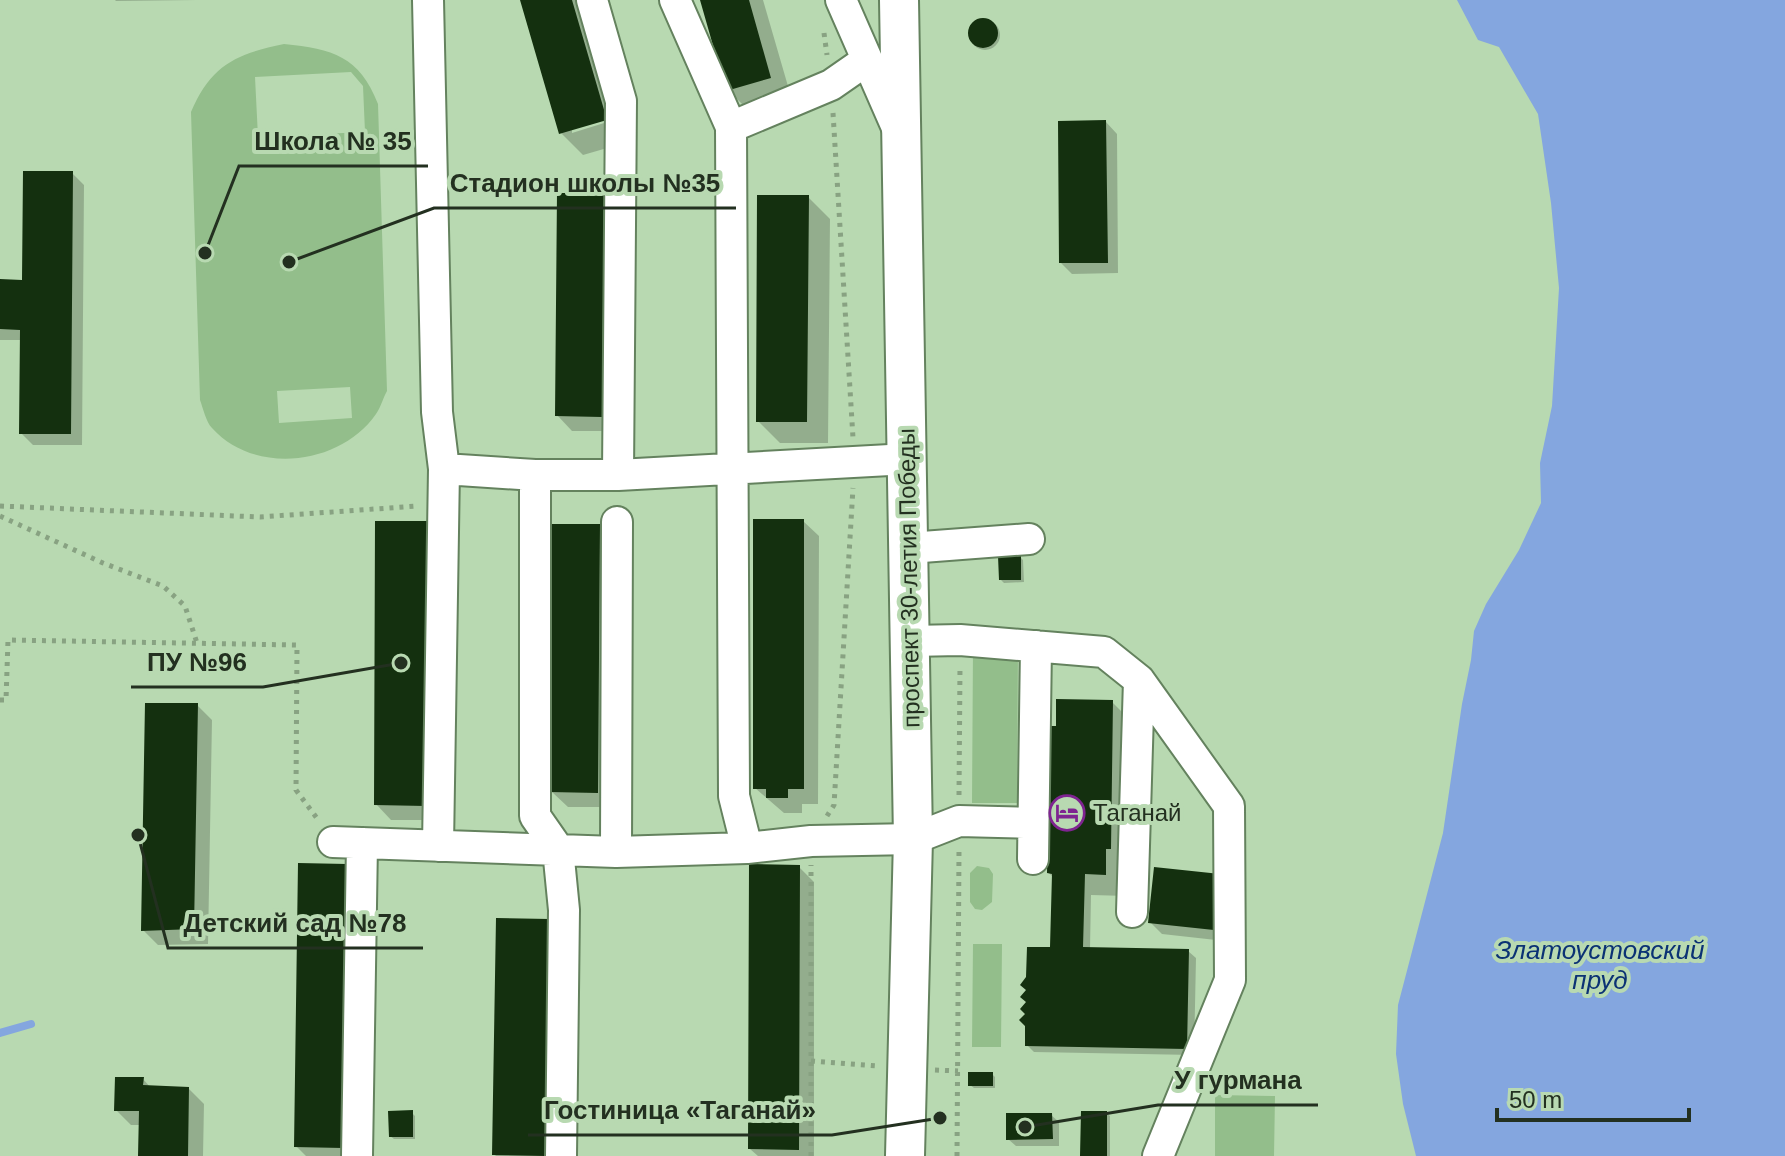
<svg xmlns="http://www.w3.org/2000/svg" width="1785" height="1156" viewBox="0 0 1785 1156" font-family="Arial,sans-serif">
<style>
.green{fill:#93be8b;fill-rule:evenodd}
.water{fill:#84a6df}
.shadow{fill:#0003;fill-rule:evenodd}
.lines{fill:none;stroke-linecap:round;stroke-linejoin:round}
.stream{stroke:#84a6df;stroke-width:8}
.building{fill:#14300f}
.minor-casing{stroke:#64825e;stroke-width:34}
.major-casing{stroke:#64825e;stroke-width:42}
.path{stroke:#88a282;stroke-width:5;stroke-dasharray:4 6;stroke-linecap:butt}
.minor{stroke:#fff;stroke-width:30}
.major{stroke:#fff;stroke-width:38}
.labels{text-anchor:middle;stroke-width:8;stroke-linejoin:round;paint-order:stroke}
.street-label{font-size:24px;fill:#233020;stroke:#b8d9b1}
.poi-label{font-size:24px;fill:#233020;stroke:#b8d9b1;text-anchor:start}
.water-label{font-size:26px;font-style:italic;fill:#0b3274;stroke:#b8d9b1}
.leader{fill:none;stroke:#233020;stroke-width:3}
.callout-dot{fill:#233020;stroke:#b8d9b1;stroke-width:3}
.callout-label{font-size:26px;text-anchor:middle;font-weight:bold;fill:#233020;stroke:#b8d9b1;stroke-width:8;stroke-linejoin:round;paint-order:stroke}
</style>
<rect width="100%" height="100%" fill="#b8d9b1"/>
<path class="green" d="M 284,44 C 333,49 359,56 378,104 L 387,391 C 383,398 381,407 376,414 C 341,465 255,476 212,428 C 206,422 203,408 200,400 L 191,112 C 211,65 236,54 284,44 ZM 351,72 L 363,86 L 365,132 L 258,137 L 255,77 ZM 350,387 L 352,418 L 279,423 L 277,391 Z
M 973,648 L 1018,648 L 1017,803 L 972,803 Z
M 977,866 L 989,868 L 993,874 L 992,902 L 982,910 L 975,909 L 970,902 L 970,873 Z
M 973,944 L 1002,944 L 1001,1047 L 972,1047 Z
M 1215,1095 L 1275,1096 L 1274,1156 L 1215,1156 Z"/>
<path class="water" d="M 1457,0 L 1785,0 L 1785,1156 L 1416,1156 L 1403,1104 L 1396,1054 L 1398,1005 L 1443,833 L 1462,704 L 1471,660 L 1474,631 L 1486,604 L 1519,550 L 1541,503 L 1540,463 L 1552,406 L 1559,288 L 1551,203 L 1538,114 L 1499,47 L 1478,40 Z"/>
<path class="shadow" d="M 115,0 L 197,0 L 116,1 Z
M 522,0 L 587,0 L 628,142 L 583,155 L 561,133 ZM 616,115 L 617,119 L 572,133 L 572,128 Z
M 702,0 L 763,0 L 792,100 L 750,112 L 728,90 Z
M970 35a15 15 0 1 1 30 0a15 15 0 1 1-30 0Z
M 1106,122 L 1117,134 L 1118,273 L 1072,274 L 1061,263 Z
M 72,173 L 84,185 L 82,445 L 33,445 L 21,433 L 22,340 L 0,340 L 0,281 L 24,282 Z
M 603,195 L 618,210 L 616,431 L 572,431 L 557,415 Z
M 808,197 L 830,219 L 828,443 L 780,443 L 758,421 Z
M 803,521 L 819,536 L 818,804 L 802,804 L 802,813 L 784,813 L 755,788 Z
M 427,523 L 443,538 L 441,820 L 391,820 L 376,804 Z
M 599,526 L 614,542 L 613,807 L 568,807 L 552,792 Z
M 1020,557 L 1023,560 L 1024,582 L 1004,583 L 1001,580 Z
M 1112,702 L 1134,724 L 1127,896 L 1091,895 L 1090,949 L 1188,951 L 1196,958 L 1194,1055 L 1034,1052 L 1027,1045 L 1028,1014 L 1052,949 L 1054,878 L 1049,873 Z
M 197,705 L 212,720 L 208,944 L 158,945 L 143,930 Z
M 300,865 L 357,1156 L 306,1156 L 296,1146 Z
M 799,867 L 814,882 L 814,1156 L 758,1156 L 750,1149 Z
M 1219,876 L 1225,941 L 1162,934 L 1151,923 Z
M 548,921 L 560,1156 L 496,1156 L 494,1154 Z
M 992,1074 L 995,1077 L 995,1088 L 974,1088 L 970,1085 Z
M 143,1079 L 151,1088 L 188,1088 L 204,1104 L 203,1156 L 140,1156 L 141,1125 L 131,1125 L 116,1110 Z
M 412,1113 L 415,1116 L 415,1139 L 394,1139 L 390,1136 Z
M 1106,1113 L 1110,1116 L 1110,1156 L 1082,1156 Z
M 1051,1115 L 1059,1122 L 1059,1146 L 1016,1146 L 1008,1139 Z"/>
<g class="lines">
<path class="stream" d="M 0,1033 L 31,1024"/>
</g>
<path class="building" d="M 520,0 L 572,0 L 607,120 L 559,134 Z
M 700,0 L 749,0 L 771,78 L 726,91 Z
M968 33a15 15 0 1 1 30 0a15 15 0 1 1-30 0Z
M 1106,120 L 1108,263 L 1059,263 L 1058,121 Z
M 23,171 L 73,171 L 71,434 L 19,434 L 20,330 L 0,329 L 0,279 L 22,280 Z
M 557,193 L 604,193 L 602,417 L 555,416 Z
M 757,195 L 809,195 L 807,422 L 756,422 Z
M 753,519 L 804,519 L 804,789 L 788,789 L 788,798 L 766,798 L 766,789 L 753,789 Z
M 375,521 L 428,521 L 426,806 L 374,805 Z
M 551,524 L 600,524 L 598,793 L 550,792 Z
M 1021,555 L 1021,580 L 999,580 L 998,556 Z
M 1056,699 L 1113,700 L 1111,849 L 1106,849 L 1106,875 L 1085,874 L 1083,947 L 1189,949 L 1187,1049 L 1025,1046 L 1025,1026 L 1019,1020 L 1025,1014 L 1020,1009 L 1026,1002 L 1020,997 L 1026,990 L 1020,985 L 1026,977 L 1027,947 L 1050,947 L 1052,874 L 1047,873 L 1049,726 L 1056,726 Z
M 145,703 L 198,703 L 194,929 L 141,931 Z
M 298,863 L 347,864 L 343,1148 L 294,1147 Z
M 749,864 L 800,865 L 799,1150 L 748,1149 Z
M 1154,867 L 1220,874 L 1214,930 L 1148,923 Z
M 496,918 L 549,919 L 545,1156 L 492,1155 Z
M 968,1072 L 993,1072 L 993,1086 L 968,1086 Z
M 115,1077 L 144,1077 L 143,1085 L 189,1087 L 188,1156 L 138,1156 L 139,1111 L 114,1111 Z
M 413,1110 L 413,1137 L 389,1137 L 388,1111 Z
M 1081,1111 L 1107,1111 L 1107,1156 L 1080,1156 Z
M 1006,1113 L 1052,1113 L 1053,1139 L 1006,1140 Z"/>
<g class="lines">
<defs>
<path id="minor" d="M 428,0 L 437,412 L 444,469 L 535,475 L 618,475 L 908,459
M 592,0 L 621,101 L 618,475
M 675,0 L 731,127 L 734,796 L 747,848
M 841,0 L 898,130
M 731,127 L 831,85 L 867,60
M 535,475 L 535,816 L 558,849 L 564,910 L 561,1156
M 909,548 L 1029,539
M 910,641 L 960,640 L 1104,652 L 1139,680 L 1132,912
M 1139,680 L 1229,806 L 1230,980 L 1158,1156
M 333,842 L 616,852 L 747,848 L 811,841 L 913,839 L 959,821 L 1032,823
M 438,846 L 444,469
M 616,852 L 617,522
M 1033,859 L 1036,646
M 357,1156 L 362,843"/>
<path id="major" d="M 899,0 L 913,839 L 905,1156"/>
</defs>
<use href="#minor" class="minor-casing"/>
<use href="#major" class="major-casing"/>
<path class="path" d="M 824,33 L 827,55
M 833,113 L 853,438
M 0,506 L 260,517 L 418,506
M 0,516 L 103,563 L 163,586 L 185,606 L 197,643
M 0,700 L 6,700 L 8,640 L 297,645 L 296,790 L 319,821
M 959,795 L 960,665
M 827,816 L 834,805 L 853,488
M 811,1061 L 877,1066
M 935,1070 L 958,1071
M 811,1156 L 811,865
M 957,1156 L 959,849"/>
<use href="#minor" class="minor"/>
<use href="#major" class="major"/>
</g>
<defs>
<symbol id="hotel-ring" viewBox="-11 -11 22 22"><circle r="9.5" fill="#b8d9b1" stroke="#7f2491" stroke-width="1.5"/><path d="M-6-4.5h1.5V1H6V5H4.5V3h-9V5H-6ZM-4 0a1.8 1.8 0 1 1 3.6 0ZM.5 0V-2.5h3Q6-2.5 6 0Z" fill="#7f2491"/></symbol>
</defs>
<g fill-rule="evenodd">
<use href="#hotel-ring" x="1047" y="793" width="40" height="40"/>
</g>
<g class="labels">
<g class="street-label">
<text transform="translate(909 578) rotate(-91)" y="8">проспект 30-летия Победы</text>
</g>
<g class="poi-label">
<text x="1093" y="821">Таганай</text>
</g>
<g class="water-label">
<text x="1600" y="959">Златоустовский<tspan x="1600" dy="30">пруд</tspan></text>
</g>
</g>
<path class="leader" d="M205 253L239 166H428M289 262L434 208H736M401 663L263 687H131M138 835L168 948H423M1025 1127L1158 1105H1318M940 1118L832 1135H528"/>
<g class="callout-dot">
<circle cx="205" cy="253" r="8"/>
<circle cx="289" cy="262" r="8"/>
<circle cx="401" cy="663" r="8"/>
<circle cx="138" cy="835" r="8"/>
<circle cx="1025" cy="1127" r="8"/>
<circle cx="940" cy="1118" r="8"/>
</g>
<g class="callout-label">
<text x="333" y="150">Школа № 35</text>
<text x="585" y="192">Стадион школы №35</text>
<text x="197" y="671">ПУ №96</text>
<text x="295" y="932">Детский сад №78</text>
<text x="1238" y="1089">У гурмана</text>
<text x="680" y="1119">Гостиница «Таганай»</text>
</g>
<path d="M1497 1108v12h192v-12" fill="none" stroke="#233020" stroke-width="4"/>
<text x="1509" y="1108" font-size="24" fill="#233020" stroke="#b8d9b1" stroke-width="6" paint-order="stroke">50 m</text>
</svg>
